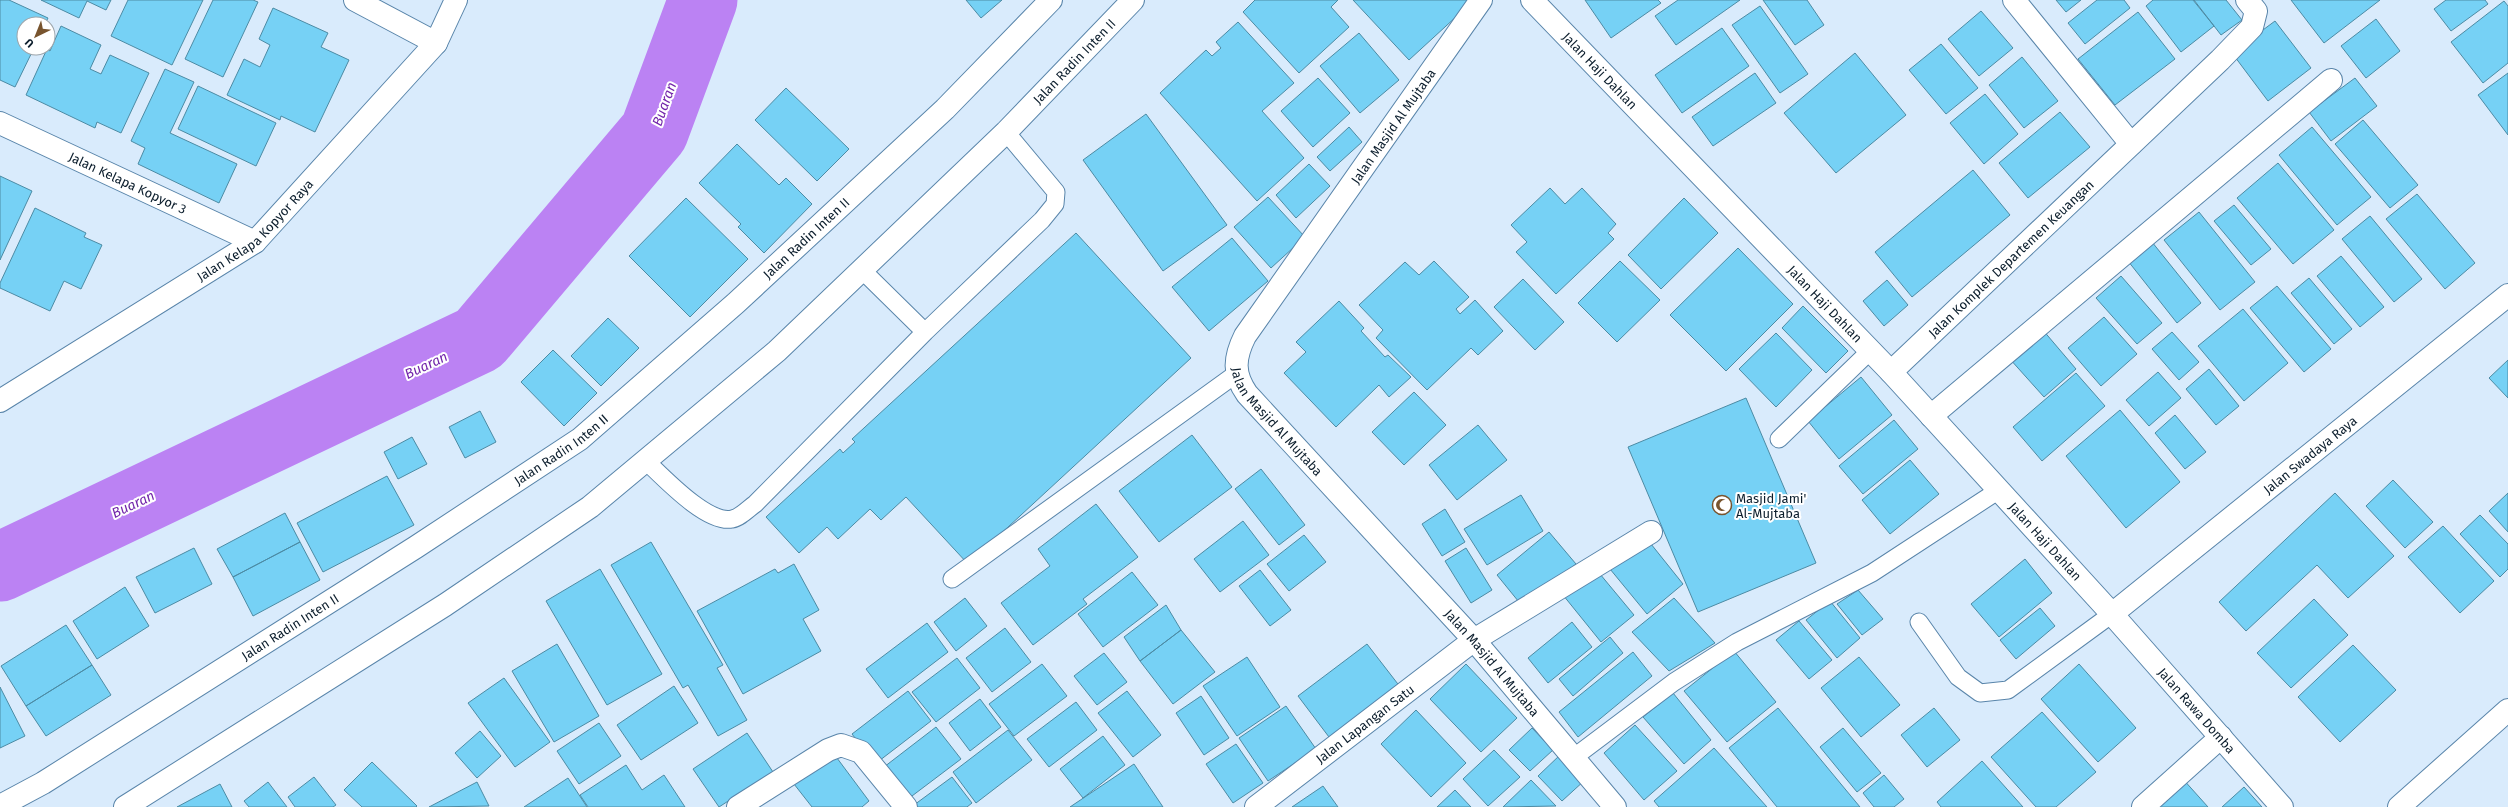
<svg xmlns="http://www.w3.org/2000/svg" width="2508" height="807" viewBox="0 0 2508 807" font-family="'Fira Sans',sans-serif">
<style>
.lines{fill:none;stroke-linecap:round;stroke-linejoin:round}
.river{stroke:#bb82f3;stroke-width:69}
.building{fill:#76d1f5;stroke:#4c8ba4}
.lane-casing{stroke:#5985aa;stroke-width:19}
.street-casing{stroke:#5985aa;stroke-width:24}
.secondary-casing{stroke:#5985aa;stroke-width:24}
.primary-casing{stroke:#5985aa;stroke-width:24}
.lane{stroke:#fff;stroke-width:17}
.street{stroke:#fff;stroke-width:22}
.secondary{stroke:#fff;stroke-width:22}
.primary{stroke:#fff;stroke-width:22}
.labels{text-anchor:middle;stroke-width:4;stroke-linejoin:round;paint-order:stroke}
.street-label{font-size:13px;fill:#0b1d2c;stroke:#fff}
.poi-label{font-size:13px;fill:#0b1d2c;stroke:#fff;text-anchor:start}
.water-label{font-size:14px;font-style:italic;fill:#7225aa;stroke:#fff}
</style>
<rect width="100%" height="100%" fill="#d9ebfc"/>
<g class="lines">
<path class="river" d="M 0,567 L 479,339 L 654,132 L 703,0"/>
</g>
<path class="building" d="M 0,0 L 9,0 L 48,18 L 45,24 L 24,24 L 24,48 L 34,48 L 15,87 L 0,80 Z
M 41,0 L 111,0 L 106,10 L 87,1 L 79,18 Z
M 128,0 L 203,0 L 172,65 L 111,36 Z
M 213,0 L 253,0 L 258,2 L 223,77 L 185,59 Z
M 966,0 L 1002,0 L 981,18 Z
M 1255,0 L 1338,0 L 1331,7 L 1349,27 L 1299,73 L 1243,12 Z
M 1353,0 L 1467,0 L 1470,4 L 1409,60 Z
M 1585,0 L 1658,0 L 1661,3 L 1611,38 Z
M 1678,0 L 1740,0 L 1676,45 L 1655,16 Z
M 1763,0 L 1807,0 L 1824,25 L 1795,45 Z
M 2056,0 L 2081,0 L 2066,12 Z
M 2097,0 L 2124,0 L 2130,8 L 2085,44 L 2068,23 Z
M 2153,0 L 2193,0 L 2214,26 L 2181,52 L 2146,6 Z
M 2194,0 L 2226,0 L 2242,20 L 2221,35 Z
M 2291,0 L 2380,0 L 2324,43 Z
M 2446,0 L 2485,0 L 2488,4 L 2451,31 L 2434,9 Z
M 2504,1 L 2508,6 L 2508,63 L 2483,83 L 2451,42 Z
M 1760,6 L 1808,74 L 1780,93 L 1732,25 Z
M 273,8 L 328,33 L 321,47 L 349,60 L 315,132 L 281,116 L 280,120 L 227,95 L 244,59 L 260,67 L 270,45 L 259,39 Z
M 1981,11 L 2013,48 L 1979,76 L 1948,39 Z
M 2138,12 L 2175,59 L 2115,105 L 2078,59 Z
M 2376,19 L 2400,51 L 2366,78 L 2341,46 Z
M 2275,21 L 2311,68 L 2268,101 L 2232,53 Z
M 1238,22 L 1294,83 L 1262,111 L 1304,158 L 1257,201 L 1160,93 L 1206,50 L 1212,56 L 1221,48 L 1216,42 Z
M 61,26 L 101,45 L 90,69 L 101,74 L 110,55 L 149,73 L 121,133 L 97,122 L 95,128 L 26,95 L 47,49 L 50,51 Z
M 1722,28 L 1749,66 L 1682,113 L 1655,75 Z
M 1359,33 L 1399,80 L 1360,113 L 1320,66 Z
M 1941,44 L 1978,88 L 1946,114 L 1909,70 Z
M 1855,53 L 1906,115 L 1836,173 L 1784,113 Z
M 2022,57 L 2058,101 L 2024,128 L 1989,85 Z
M 165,69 L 194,82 L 170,133 L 237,164 L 219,203 L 138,164 L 145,148 L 131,141 Z
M 1755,73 L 1776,103 L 1713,146 L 1692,117 Z
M 2508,73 L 2508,135 L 2478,95 Z
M 1318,78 L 1350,113 L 1313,147 L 1281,111 Z
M 2355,78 L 2377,106 L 2331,141 L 2309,112 Z
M 198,86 L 276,123 L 256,166 L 178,129 Z
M 786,88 L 849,149 L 817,181 L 755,120 Z
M 1985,94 L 2018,134 L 1984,164 L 1950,123 Z
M 2060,112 L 2090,147 L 2028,198 L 1999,163 Z
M 1146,114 L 1227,225 L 1163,271 L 1083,160 Z
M 2363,120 L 2418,185 L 2390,208 L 2335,144 Z
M 1349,127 L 1362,142 L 1330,171 L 1317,157 Z
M 2312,127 L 2371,197 L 2337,225 L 2279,155 Z
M 737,144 L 779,185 L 786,178 L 812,204 L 764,253 L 738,227 L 741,224 L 699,183 Z
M 2278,163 L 2334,230 L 2293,264 L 2237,198 Z
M 1309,164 L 1330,186 L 1296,218 L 1276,195 Z
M 1973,170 L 2010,215 L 1912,297 L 1875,252 Z
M 0,176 L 32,191 L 0,260 Z
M 1550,188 L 1565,204 L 1582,188 L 1616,224 L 1608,233 L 1614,239 L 1556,294 L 1516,252 L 1527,242 L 1511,225 Z
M 2417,194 L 2475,263 L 2445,289 L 2386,219 Z
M 1268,197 L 1305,237 L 1271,268 L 1234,227 Z
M 686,198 L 748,259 L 690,317 L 629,256 Z
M 1684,198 L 1718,233 L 1661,289 L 1628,255 Z
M 2234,205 L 2271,249 L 2251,265 L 2214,221 Z
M 35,208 L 86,233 L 84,237 L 102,245 L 81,289 L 64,281 L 50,311 L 0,288 L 0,283 Z
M 2199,212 L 2255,282 L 2220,310 L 2164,240 Z
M 2370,216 L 2422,279 L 2394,302 L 2342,239 Z
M 1076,233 L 1191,358 L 968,564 L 906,497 L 881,520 L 870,509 L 838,539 L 827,527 L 799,553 L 766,517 L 840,449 L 843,453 L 855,442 L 852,439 Z
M 1232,238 L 1268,281 L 1209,331 L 1172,287 Z
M 2152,242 L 2201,303 L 2177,323 L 2128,261 Z
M 1738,248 L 1793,304 L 1726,371 L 1670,315 Z
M 2341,256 L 2384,307 L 2360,327 L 2317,276 Z
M 1434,261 L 1469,297 L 1456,309 L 1460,314 L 1475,300 L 1503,331 L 1478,355 L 1471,348 L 1427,390 L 1376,338 L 1383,330 L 1359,305 L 1405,262 L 1419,275 Z
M 1620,261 L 1660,300 L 1617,342 L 1578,303 Z
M 2121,276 L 2162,323 L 2137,344 L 2096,298 Z
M 2309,278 L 2352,329 L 2334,344 L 2291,293 Z
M 1523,279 L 1564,322 L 1535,350 L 1494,307 Z
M 1887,280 L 1908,305 L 1884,326 L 1863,301 Z
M 2277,286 L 2331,349 L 2304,372 L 2250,308 Z
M 1339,301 L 1364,328 L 1361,331 L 1385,357 L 1388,355 L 1411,377 L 1389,397 L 1379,385 L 1336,427 L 1284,373 L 1306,352 L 1296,342 Z
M 1803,306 L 1848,351 L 1826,373 L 1782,328 Z
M 2243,309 L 2288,363 L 2244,401 L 2198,346 Z
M 2104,317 L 2137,354 L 2101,386 L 2068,348 Z
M 608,318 L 639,348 L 601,386 L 571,356 Z
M 2042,329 L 2076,369 L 2044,397 L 2009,358 Z
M 2172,332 L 2199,362 L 2179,380 L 2152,349 Z
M 1776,333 L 1812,370 L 1776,407 L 1739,369 Z
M 553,350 L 597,393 L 564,426 L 521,382 Z
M 2508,360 L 2508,398 L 2489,378 Z
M 2209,369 L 2239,406 L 2216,425 L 2186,389 Z
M 2158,372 L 2181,398 L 2149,426 L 2126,400 Z
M 2076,373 L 2105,406 L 2042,461 L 2013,427 Z
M 1861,377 L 1892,415 L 1839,459 L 1808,421 Z
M 1414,392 L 1446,425 L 1404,465 L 1372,432 Z
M 1746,398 L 1816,563 L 1698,612 L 1628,447 Z
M 2120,410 L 2180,482 L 2126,528 L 2066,456 Z
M 480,411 L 496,442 L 465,458 L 449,427 Z
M 2175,415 L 2206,452 L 2185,469 L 2155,433 Z
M 1894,420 L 1918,449 L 1863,494 L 1839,466 Z
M 1478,425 L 1507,460 L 1457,500 L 1429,465 Z
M 1192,435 L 1232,487 L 1159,542 L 1119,491 Z
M 412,437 L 427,464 L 398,479 L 384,452 Z
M 1910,460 L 1939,494 L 1890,534 L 1862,500 Z
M 1261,469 L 1305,525 L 1279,545 L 1235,489 Z
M 387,476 L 414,525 L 323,572 L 297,523 Z
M 2393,480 L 2433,522 L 2405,548 L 2366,506 Z
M 2335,493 L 2394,556 L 2348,598 L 2317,565 L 2246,631 L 2219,602 Z
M 2508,493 L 2508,532 L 2489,511 Z
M 1521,495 L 1543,531 L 1487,565 L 1464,529 Z
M 1096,504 L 1138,557 L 1083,599 L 1087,604 L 1033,645 L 1001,603 L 1050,566 L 1038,549 Z
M 1445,509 L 1465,542 L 1442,556 L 1422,524 Z
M 285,513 L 300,542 L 233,577 L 217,549 Z
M 2480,515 L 2508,544 L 2508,569 L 2500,577 L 2460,534 Z
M 1243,521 L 1269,555 L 1220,592 L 1194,559 Z
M 2443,526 L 2494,581 L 2460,613 L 2408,557 Z
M 1549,532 L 1576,564 L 1523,607 L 1497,575 Z
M 1304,535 L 1326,562 L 1289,591 L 1267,564 Z
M 1647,539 L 1683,584 L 1647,614 L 1610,569 Z
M 300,542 L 320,580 L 253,616 L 233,577 Z
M 651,542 L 723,665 L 717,668 L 747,720 L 718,736 L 688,685 L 683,688 L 611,565 Z
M 194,548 L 212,584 L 155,613 L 136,577 Z
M 1466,548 L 1492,590 L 1471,603 L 1445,561 Z
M 2025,559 L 2052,593 L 1999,637 L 1971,604 Z
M 794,564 L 819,610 L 803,619 L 821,651 L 743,694 L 697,611 L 775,569 L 778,573 Z
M 1595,568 L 1634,615 L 1601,642 L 1563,595 Z
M 600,569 L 662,674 L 607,705 L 546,601 Z
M 1260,570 L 1291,610 L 1270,626 L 1239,586 Z
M 1132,572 L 1158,605 L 1103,647 L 1078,614 Z
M 125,587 L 149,626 L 97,659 L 73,621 Z
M 1858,590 L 1883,619 L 1862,635 L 1837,604 Z
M 965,598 L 987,626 L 956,651 L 934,622 Z
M 1674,598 L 1715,643 L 1669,671 L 1632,632 Z
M 2314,599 L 2348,635 L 2291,688 L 2257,653 Z
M 1830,601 L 1860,638 L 1837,658 L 1806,620 Z
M 1166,605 L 1181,630 L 1140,661 L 1124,637 Z
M 2040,608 L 2055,626 L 2016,659 L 2000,640 Z
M 1799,621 L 1832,660 L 1809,679 L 1776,640 Z
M 1572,622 L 1592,647 L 1548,683 L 1528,658 Z
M 927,623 L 948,652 L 888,698 L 866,669 Z
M 66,625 L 92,665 L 26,706 L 1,666 Z
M 1005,628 L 1031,662 L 992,692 L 966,658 Z
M 1181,630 L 1215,672 L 1173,704 L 1140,661 Z
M 1610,637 L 1623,653 L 1573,696 L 1559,679 Z
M 557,644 L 599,716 L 554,742 L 512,671 Z
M 1367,644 L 1401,688 L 1332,741 L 1298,696 Z
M 2353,645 L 2396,690 L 2340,742 L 2298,697 Z
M 1734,651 L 1776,702 L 1727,742 L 1684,691 Z
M 1633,652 L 1652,676 L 1578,737 L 1559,712 Z
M 1104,653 L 1127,682 L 1097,705 L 1074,676 Z
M 1247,657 L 1280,707 L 1237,736 L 1203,686 Z
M 1859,657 L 1900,705 L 1861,737 L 1821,688 Z
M 957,658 L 980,688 L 936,722 L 912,692 Z
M 1042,664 L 1067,696 L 1014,736 L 989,704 Z
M 1466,664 L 1517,718 L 1481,752 L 1430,699 Z
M 2079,664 L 2136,728 L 2098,762 L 2041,699 Z
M 92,665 L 111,695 L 46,736 L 26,706 Z
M 504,678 L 550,742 L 515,767 L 468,703 Z
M 674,686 L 698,723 L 641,760 L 617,725 Z
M 0,687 L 25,736 L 0,748 Z
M 908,691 L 931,721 L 875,764 L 852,734 Z
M 1127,691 L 1161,735 L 1133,757 L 1098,713 Z
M 1673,693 L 1711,740 L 1684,764 L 1643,717 Z
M 1201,696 L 1229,738 L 1204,755 L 1176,713 Z
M 980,699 L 1001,727 L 970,751 L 949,723 Z
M 1076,702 L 1097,730 L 1049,767 L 1027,739 Z
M 1286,706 L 1316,749 L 1268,781 L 1239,738 Z
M 1778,708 L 1860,807 L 1777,807 L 1729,748 Z
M 1934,708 L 1960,740 L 1927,767 L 1901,735 Z
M 1416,710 L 1466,763 L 1431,797 L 1381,744 Z
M 2042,712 L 2096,772 L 2056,807 L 2036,807 L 1991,757 Z
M 599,723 L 621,756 L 579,784 L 557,751 Z
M 1635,725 L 1677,771 L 1644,800 L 1604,753 Z
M 936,727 L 961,759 L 908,799 L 884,767 Z
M 1532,728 L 1553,750 L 1530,771 L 1509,750 Z
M 1843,728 L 1881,773 L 1857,792 L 1820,747 Z
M 1008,730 L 1032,760 L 976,803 L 953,772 Z
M 480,731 L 501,756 L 477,778 L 455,753 Z
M 747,733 L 773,772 L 719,807 L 693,769 Z
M 1103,736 L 1125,765 L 1083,798 L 1060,769 Z
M 1236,744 L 1263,783 L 1233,803 L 1206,764 Z
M 1714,748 L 1767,807 L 1659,807 L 1654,801 Z
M 1494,750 L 1520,777 L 1488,806 L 1463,779 Z
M 834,754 L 869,801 L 862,807 L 812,807 L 794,784 Z
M 1561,754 L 1585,780 L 1562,801 L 1538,776 Z
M 1982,761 L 2023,807 L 1941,807 L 1937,802 Z
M 372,762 L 417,806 L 416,807 L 362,807 L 344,790 Z
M 1134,764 L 1163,807 L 1070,807 Z
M 626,765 L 642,790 L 664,775 L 685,807 L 588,807 L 580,795 Z
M 1884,775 L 1904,799 L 1894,807 L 1874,807 L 1863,793 Z
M 314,777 L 336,805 L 333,807 L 295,807 L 288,797 Z
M 952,777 L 972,803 L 967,807 L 915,807 L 914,805 Z
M 568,778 L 587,807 L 524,807 Z
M 2182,778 L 2208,807 L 2149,807 Z
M 1531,780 L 1556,806 L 1503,807 Z
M 268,782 L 287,807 L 249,807 L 244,801 Z
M 477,782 L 489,806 L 429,807 Z
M 220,784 L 232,807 L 177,807 Z
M 1323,786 L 1338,807 L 1292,807 Z
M 2244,787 L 2262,807 L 2222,807 Z
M 1455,790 L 1471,807 L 1437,807 Z"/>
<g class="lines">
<defs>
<path id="lane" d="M 925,332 L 1042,220 L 1055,204 L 1056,192 L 1006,132
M 1779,439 L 1870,351
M 646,461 C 664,478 707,524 732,519 C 740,518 749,508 755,504 L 925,332 L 862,270
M 952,579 L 1236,374
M 1919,622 L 1958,677 L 1980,693 L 2008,690 L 2112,614
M 1573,758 L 1674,682 L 1737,642 L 1872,573 L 1999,490"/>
<g id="street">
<path d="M 355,0 L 436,43"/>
<path id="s1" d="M 1481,0 L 1245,336 C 1234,358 1233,374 1247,394 L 1474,640 L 1615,807"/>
<path d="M 2014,0 L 2131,144"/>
<path id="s2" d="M 0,123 L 255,242"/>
<path id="s3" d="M 1891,372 L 2220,60 L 2252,27 L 2256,11 L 2247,0"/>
<path id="s4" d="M 0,401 L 255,242 L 436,43 L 456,0"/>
<path d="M 1931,416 L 2331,80"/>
<path id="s5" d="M 2112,614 L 2508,295"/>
<path d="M 738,807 L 828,750 L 841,745 L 861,752 L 906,807"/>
<path id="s6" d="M 1256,807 L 1474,640 L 1651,532"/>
<path d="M 2143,807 L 2221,737"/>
<path d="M 2399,807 L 2508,710"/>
</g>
<g id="secondary">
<path id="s7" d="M 1532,0 L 1891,372 L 2112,614 L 2282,807"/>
</g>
<g id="primary">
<path id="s8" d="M 0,806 L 43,783 L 416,547 L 580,439 L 736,303 L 945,109 L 1051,0"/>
<path id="s9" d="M 125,807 L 445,605 L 590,507 L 777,351 L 1006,132 L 1133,0"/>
</g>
</defs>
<use href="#lane" class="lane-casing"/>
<use href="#street" class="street-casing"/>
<use href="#secondary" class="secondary-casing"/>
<use href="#primary" class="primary-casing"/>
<use href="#lane" class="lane"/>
<use href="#street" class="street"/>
<use href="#secondary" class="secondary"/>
<use href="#primary" class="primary"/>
</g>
<defs>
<symbol id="mosque-ring" viewBox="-11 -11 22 22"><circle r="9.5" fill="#fff" stroke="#78542e" stroke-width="1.5"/><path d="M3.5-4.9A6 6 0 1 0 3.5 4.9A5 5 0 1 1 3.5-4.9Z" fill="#78542e"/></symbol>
</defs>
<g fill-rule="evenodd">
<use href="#mosque-ring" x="1711" y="494" width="22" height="22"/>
</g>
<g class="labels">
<g class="street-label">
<text dy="5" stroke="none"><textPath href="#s9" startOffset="1212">Jalan Radin Inten II</textPath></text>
<text dy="5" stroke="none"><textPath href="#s7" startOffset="98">Jalan Haji Dahlan</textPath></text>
<text transform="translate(1393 126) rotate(-55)" y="5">Jalan Masjid Al Mujtaba</text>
<text dy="5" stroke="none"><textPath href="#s2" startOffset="141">Jalan Kelapa Kopyor 3</textPath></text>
<text dy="5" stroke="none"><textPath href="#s4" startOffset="308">Jalan Kelapa Kopyor Raya</textPath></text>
<text dy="5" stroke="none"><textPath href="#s8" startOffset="989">Jalan Radin Inten II</textPath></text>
<text dy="5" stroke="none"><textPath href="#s3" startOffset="165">Jalan Komplek Departemen Keuangan</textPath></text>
<text dy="5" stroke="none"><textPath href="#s7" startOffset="422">Jalan Haji Dahlan</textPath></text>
<text dy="5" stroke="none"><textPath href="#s1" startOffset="512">Jalan Masjid Al Mujtaba</textPath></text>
<text dy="5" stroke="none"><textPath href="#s8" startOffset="665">Jalan Radin Inten II</textPath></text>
<text dy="5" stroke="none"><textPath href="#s5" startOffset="254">Jalan Swadaya Raya</textPath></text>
<text dy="5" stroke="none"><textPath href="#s7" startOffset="746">Jalan Haji Dahlan</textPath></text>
<text dy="5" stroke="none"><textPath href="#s8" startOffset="341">Jalan Radin Inten II</textPath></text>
<text dy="5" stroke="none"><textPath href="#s1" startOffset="836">Jalan Masjid Al Mujtaba</textPath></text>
<text dy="5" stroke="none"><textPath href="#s7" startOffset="973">Jalan Rawa Domba</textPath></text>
<text dy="5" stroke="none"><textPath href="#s6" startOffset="137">Jalan Lapangan Satu</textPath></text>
</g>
<g class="poi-label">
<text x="1736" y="503">Masjid Jami'<tspan x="1736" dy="15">Al-Mujtaba</tspan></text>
</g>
<g class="water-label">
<text transform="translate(664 104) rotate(-70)" y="5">Buaran</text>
<text transform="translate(426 365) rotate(-25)" y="5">Buaran</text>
<text transform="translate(133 504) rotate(-25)" y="5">Buaran</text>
</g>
</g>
<g transform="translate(36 36) rotate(223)"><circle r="19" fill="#ffffff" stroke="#9da5ab"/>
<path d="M0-3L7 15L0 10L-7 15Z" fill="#78542e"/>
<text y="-6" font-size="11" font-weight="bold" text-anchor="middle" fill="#0b1d2c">U</text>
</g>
</svg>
